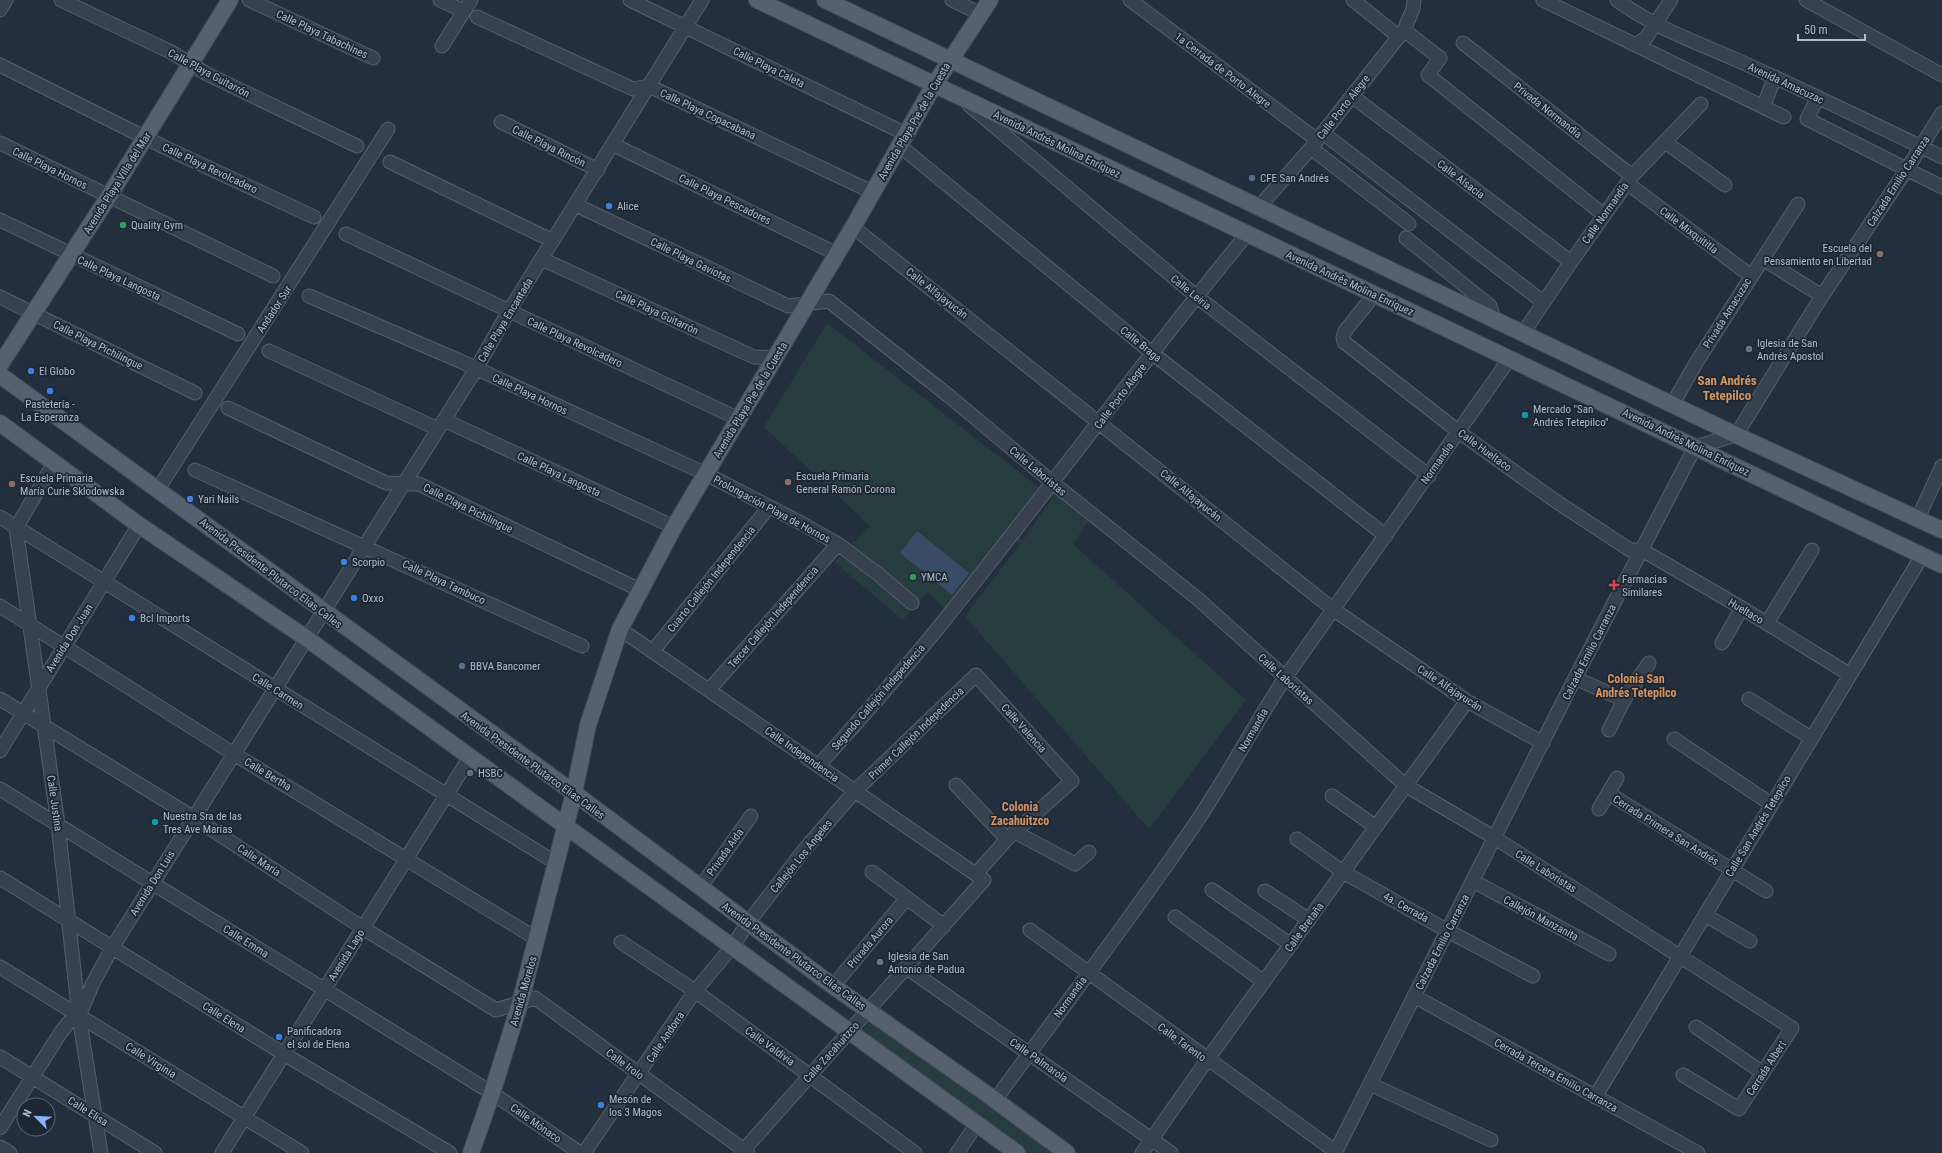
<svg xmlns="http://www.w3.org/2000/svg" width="1942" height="1153" viewBox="0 0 1942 1153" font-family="'Roboto Condensed',sans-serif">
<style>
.green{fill:#263c3f}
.water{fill:#394c67}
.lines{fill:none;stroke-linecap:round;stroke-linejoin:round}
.minor-casing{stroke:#565f6c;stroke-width:15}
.major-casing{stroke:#414a57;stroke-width:18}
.minor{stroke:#38414e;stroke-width:13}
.major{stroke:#56606e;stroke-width:16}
.service-dot{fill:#5c6f8a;stroke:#1d2633;stroke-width:1.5}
.shop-dot{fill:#3f7fe0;stroke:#1d2633;stroke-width:1.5}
.leisure-dot{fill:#2e9e5b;stroke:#1d2633;stroke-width:1.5}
.education-dot{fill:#8d6e63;stroke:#1d2633;stroke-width:1.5}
.worship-dot{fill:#6b7280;stroke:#1d2633;stroke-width:1.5}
.culture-dot{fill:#0f9aa8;stroke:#1d2633;stroke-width:1.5}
.health-dot{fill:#e0444e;stroke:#1d2633;stroke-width:1.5}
.labels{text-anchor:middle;stroke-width:3.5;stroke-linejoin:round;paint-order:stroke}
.street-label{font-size:11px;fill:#b4bcc9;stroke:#1d2633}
.poi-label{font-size:11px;fill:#b4bcc9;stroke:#1d2633;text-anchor:start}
.neighbourhood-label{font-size:12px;font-weight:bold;fill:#d59563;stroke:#1d2633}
.quarter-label{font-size:13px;font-weight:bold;fill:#d59563;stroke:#1d2633}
</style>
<rect width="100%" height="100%" fill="#242f3e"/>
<path class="green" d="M 827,323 L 1041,489 L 1010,531 L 1023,540 L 1055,494 L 1089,520 L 1073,544 L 1246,700 L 1149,829 L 965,616 L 1020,544 L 1008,535 L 948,611 L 927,592 L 903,620 L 834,562 L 870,526 L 764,427 Z
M 869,1021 L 880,1025 L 1057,1153 L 1027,1153 L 865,1034 L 864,1028 Z"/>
<path class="water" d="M 917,531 L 969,573 L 952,595 L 900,553 Z"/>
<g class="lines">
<defs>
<path id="minor" d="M 61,0 L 171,52 L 207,74 L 357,146
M 249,0 L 373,58
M 440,0 L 457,8
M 630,0 L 906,134
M 952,0 L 981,14
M 1130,0 L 1317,140
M 1353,0 L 1399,37
M 1543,0 L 1784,117
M 1617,0 C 1657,30 1705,45 1750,66 C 1814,95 1878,126 1942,157
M 1806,0 L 1942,75
M 0,10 L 6,0
M 477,17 L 633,89 L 649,86 L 872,192
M 1404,30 L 1440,58 L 1428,75 L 1604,215
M 1463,43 L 1632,176
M 1635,45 L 1646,38 L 1671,0
M 442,46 L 471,0
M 0,65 L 164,147 L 314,217
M 1352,96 L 1571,262
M 1818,97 L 1807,119 L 1942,187
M 969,105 L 1196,296 L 1429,476
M 1763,107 L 1775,77
M 501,122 L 598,170
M 1323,133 L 1543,302
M 1665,142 L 1725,185
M 0,143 L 273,276
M 614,145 L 837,254
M 900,146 L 1152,353 L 1386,536
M 1311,148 L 1409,224
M 390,162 L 553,241
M 1627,183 L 1751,276
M 576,205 L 788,306 L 829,301 L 949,396 L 1053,483 L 1198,599 L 1405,785 L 1495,838 L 1792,1028 L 1739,1109 L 1683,1075
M 1259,207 L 1311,148 L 1404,30 L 1413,9 L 1414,0
M 0,220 L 238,334
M 853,227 L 1334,610 L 1467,701 L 1543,743
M 346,234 L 739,419
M 1406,238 L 1490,306 L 1494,320
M 542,259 L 754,357 L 775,358
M 1763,259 L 1822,296
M 1374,295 L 1345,331 L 1343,337 L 1344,342 L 1459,432 L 1554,500 L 1630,550 L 1642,550 L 1742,608 L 1849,674
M 309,296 L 460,361 L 706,474 L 801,523 L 838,544 L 878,574 L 912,603
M 0,297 L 195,393
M 1523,333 L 1571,262 L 1632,176 L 1701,104
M 269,351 L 438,429
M 1672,405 L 1696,363 L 1798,204
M 228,408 L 386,483 L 419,484 L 640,590
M 444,420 L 674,527
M 54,463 L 16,528 L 58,824 L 79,1016 L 101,1153
M 195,470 L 582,646
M 158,489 L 388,129
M 0,517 L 556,863
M 1918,518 L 1942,466
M 0,606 L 234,754 L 537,939
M 1767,623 L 1812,550
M 620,629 L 984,880 L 741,1153
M 1722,643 L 1742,608
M 653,651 L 769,507
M 1575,678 L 1624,700
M 709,690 L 838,544
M 0,699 L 194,818 L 363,928 L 496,1010 L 535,998 L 748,1153
M 1749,699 L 1811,738
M 1609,730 L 1624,700 L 1649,663
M 1674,739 L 1771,804
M 0,751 L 139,525
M 819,765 C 859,720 900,675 938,628 C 1043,498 1141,363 1247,234
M 956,785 L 1007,839
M 0,789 L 492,1093 L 580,1153
M 1608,793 L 1766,891
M 1332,796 L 1376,827
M 1599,809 L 1617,778
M 1015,832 L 1075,864 L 1089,852
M 1297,839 L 1343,872 L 1448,931 L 1533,976
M 872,872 L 944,926
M 0,878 L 284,1054 L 450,1153
M 1473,881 L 1609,954
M 700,888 L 751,816
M 1212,890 L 1291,945
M 1265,891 L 1309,920
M 1705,915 L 1750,941
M 1175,917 L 1264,982
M 1030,930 L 1335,1151
M 621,942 L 695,991 L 915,1153
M 0,967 L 302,1153
M 907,968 L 1171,1153
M 833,986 L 907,898
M 1414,996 L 1698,1153
M 1696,1027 L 1763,1073
M 0,1057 L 155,1153
M 1370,1084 L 1491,1140
M 1595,1097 L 1922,556
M 995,1100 C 1061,1010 1128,922 1191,830 C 1225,781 1252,728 1285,678 L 1510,358
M 0,1128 L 61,1032 L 69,1022 L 79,1016 L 93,983 L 112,948 L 476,369 L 509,311 L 702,0
M 0,1147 L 10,1153
M 222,1153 L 470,757
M 584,1153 L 695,991 L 732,947 L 748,923 L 804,850 L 855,791 L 976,675 L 1072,781 L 1007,839 L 976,874
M 957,1153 L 977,1124
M 1142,1153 L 1207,1060 L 1467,701
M 1335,1153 L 1575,678 L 1695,447 L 1736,435 L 1822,296 L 1907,169 L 1942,113"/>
<path id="major" d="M 757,0 L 1942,565
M 825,0 L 1736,435 L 1942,530
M 0,365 L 109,196 L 230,0
M 0,375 L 574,793 L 833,986 L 984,1092 L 1067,1153
M 0,423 L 139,525 L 306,638 L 1017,1153
M 471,1153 L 492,1093 L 520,1003 L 574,793 L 588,725 L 620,629 L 674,527 L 853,227 L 934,85 L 990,0"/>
</defs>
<use href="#minor" class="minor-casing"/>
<use href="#major" class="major-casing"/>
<use href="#minor" class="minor"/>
<use href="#major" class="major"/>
</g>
<g class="service-dot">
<circle cx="1252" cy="178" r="4"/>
<circle cx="462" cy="666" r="4"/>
<circle cx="470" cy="773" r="4"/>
</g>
<g class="shop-dot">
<circle cx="609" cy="206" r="4"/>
<circle cx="31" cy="371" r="4"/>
<circle cx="50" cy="391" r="4"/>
<circle cx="190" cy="499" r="4"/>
<circle cx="344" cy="562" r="4"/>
<circle cx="354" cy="598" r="4"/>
<circle cx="132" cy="618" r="4"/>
<circle cx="279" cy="1037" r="4"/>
<circle cx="601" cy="1105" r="4"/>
</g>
<g class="leisure-dot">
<circle cx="123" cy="225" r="4"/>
<circle cx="913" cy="577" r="4"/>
</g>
<g class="education-dot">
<circle cx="1880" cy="254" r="4"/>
<circle cx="788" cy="482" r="4"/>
<circle cx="12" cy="484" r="4"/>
</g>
<g class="worship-dot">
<circle cx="1749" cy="349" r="4"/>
<circle cx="880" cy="962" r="4"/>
</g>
<g class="culture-dot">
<circle cx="1525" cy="415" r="4"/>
<circle cx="155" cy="822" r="4"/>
</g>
<path class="health-dot" d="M1612 579h4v4h4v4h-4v4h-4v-4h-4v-4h4z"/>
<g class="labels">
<g class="street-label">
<text transform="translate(322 34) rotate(25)" y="4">Calle Playa Tabachines</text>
<text transform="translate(769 67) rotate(26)" y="4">Calle Playa Caleta</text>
<text transform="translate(1223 70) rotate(37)" y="4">1a Cerrada de Porto Alegre</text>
<text transform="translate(209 73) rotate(28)" y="4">Calle Playa Guitarrón</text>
<text transform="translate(1786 83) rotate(25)" y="4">Avenida Amacuzac</text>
<text transform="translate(1343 107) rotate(-52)" y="4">Calle Porto Alegre</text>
<text transform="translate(1548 110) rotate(38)" y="4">Privada Normandía</text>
<text transform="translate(708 114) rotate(25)" y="4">Calle Playa Copacabana</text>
<text transform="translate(914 121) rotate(-60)" y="4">Avenida Playa Pie de la Cuesta</text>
<text transform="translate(1057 144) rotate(26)" y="4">Avenida Andrés Molina Enríquez</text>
<text transform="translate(549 146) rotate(26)" y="4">Calle Playa Rincón</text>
<text transform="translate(50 168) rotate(26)" y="4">Calle Playa Hornos</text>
<text transform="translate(210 168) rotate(25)" y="4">Calle Playa Revolcadero</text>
<text transform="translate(1461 179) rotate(37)" y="4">Calle Alsacia</text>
<text transform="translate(1898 181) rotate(-57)" y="4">Calzada Emilio Carranza</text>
<text transform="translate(117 183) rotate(-58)" y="4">Avenida Playa Villa del Mar</text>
<text transform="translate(725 199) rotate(26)" y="4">Calle Playa Pescadores</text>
<text transform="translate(1605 213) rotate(-55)" y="4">Calle Normandía</text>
<text transform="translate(1689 230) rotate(37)" y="4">Calle Mixquititla</text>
<text transform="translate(691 260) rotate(26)" y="4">Calle Playa Gaviotas</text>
<text transform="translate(119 278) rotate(25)" y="4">Calle Playa Langosta</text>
<text transform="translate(1350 283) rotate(25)" y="4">Avenida Andrés Molina Enríquez</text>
<text transform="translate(1191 292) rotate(39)" y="4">Calle Leiria</text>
<text transform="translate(937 293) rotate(38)" y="4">Calle Alfajayucán</text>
<text transform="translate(274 309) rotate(-57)" y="4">Andador Sur</text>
<text transform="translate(657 312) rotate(25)" y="4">Calle Playa Guitarrón</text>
<text transform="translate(1727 313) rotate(-58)" y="4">Privada Amacuzac</text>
<text transform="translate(505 320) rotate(-59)" y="4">Calle Playa Encantada</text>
<text transform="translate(575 342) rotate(25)" y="4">Calle Playa Revolcadero</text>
<text transform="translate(1141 344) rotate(39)" y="4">Calle Braga</text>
<text transform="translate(98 345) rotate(26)" y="4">Calle Playa Pichilingue</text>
<text transform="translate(530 394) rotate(25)" y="4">Calle Playa Hornos</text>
<text transform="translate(1120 396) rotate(-53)" y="4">Calle Porto Alegre</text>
<text transform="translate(750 400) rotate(-59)" y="4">Avenida Playa Pie de la Cuesta</text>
<text transform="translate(1686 442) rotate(26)" y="4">Avenida Andrés Molina Enríquez</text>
<text transform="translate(1485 450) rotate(36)" y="4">Calle Hueltaco</text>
<text transform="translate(1437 463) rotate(-55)" y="4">Normandia</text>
<text transform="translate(1038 471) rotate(40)" y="4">Calle Laboristas</text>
<text transform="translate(559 474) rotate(25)" y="4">Calle Playa Langosta</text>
<text transform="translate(1191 495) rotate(39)" y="4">Calle Alfajayucán</text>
<text transform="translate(468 508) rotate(26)" y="4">Calle Playa Pichilingue</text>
<text transform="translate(772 509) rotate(28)" y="4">Prolongación Playa de Hornos</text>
<text transform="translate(271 573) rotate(37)" y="4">Avenida Presidente Plutarco Elías Calles</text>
<text transform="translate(711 579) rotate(-51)" y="4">Cuarto Callejón Independencia</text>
<text transform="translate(444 582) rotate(25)" y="4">Calle Playa Tambuco</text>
<text transform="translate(1746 611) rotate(31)" y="4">Hueltaco</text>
<text transform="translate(773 617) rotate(-49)" y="4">Tercer Callejón Independencia</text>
<text transform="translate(69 638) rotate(-58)" y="4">Avenida Don Juan</text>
<text transform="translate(1589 652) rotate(-63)" y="4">Calzada Emilio Carranza</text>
<text transform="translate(1286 679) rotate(42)" y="4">Calle Laboristas</text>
<text transform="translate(1450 688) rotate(33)" y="4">Calle Alfajayucán</text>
<text transform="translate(278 691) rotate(32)" y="4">Calle Carmen</text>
<text transform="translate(878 697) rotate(-49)" y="4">Segundo Callejón Indepedencia</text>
<text transform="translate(1024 728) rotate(48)" y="4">Calle Valencia</text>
<text transform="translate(1253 730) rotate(-60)" y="4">Normandia</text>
<text transform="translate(916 733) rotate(-44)" y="4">Primer Callejón Indepedencia</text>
<text transform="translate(802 754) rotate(35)" y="4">Calle Independencia</text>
<text transform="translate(533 765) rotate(36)" y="4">Avenida Presidente Plutarco Elías Calles</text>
<text transform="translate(268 774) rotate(31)" y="4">Calle Bertha</text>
<text transform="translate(55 803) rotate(82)" y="4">Calle Justina</text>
<text transform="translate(1758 826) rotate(-59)" y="4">Calle San Andrés Tetepilco</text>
<text transform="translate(1666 830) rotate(32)" y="4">Cerrada Primera San Andrés</text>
<text transform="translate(725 852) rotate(-55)" y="4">Privada Aida</text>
<text transform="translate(801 856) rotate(-51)" y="4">Callejón Los Ángeles</text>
<text transform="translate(259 860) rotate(33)" y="4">Calle María</text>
<text transform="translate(1546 871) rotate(32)" y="4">Calle Laboristas</text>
<text transform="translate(152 883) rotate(-58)" y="4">Avenida Don Luis</text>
<text transform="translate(1406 907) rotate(29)" y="4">4a. Cerrada</text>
<text transform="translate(1541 918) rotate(28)" y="4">Callejón Manzanita</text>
<text transform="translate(1304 927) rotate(-54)" y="4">Calle Bretaña</text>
<text transform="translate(246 941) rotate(32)" y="4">Calle Emma</text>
<text transform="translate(870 942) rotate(-50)" y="4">Privada Aurora</text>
<text transform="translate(1442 942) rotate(-63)" y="4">Calzada Emilio Carranza</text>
<text transform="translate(346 955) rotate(-58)" y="4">Avenida Lago</text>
<text transform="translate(794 956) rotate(36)" y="4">Avenida Presidente Plutarco Elías Calles</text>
<text transform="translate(523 991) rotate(-74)" y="4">Avenida Morelos</text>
<text transform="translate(1070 997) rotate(-54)" y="4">Normandia</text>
<text transform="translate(224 1017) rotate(32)" y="4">Calle Elena</text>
<text transform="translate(665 1037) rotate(-56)" y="4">Calle Andorra</text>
<text transform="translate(1182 1042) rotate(36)" y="4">Calle Tarento</text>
<text transform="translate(770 1046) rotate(36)" y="4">Calle Valdivia</text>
<text transform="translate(831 1052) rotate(-48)" y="4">Calle Zacahuitzco</text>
<text transform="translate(151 1060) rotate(32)" y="4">Calle Virginia</text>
<text transform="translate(1039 1060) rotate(35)" y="4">Calle Palmarola</text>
<text transform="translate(625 1064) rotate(36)" y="4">Calle Irolo</text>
<text transform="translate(1766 1068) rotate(-57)" y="4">Cerrada Albert</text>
<text transform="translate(1556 1075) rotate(29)" y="4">Cerrada Tercera Emilio Carranza</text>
<text transform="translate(88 1111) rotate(32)" y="4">Calle Elisa</text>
<text transform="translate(536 1123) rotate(35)" y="4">Calle Mónaco</text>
</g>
<g class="poi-label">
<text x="1260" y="182">CFE San Andrés</text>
<text x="617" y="210">Alice</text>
<text x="131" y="229">Quality Gym</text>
<text x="1872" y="252" text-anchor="end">Escuela del<tspan x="1872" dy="13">Pensamiento en Libertad</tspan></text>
<text x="1757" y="347">Iglesia de San<tspan x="1757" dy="13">Andrés Apostol</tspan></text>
<text x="39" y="375">El Globo</text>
<text x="50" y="408" text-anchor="middle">Pastetería -<tspan x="50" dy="13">La Esperanza</tspan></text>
<text x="1533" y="413">Mercado "San<tspan x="1533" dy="13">Andrés Tetepilco"</tspan></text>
<text x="796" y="480">Escuela Primaria<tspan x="796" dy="13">General Ramón Corona</tspan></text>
<text x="20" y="482">Escuela Primaria<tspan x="20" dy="13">María Curie Sklodowska</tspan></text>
<text x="198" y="503">Yari Nails</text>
<text x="352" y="566">Scorpio</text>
<text x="921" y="581">YMCA</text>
<text x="1622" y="583">Farmacias<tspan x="1622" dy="13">Similares</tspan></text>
<text x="362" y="602">Oxxo</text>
<text x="140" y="622">Bcl Imports</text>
<text x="470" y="670">BBVA Bancomer</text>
<text x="478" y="777">HSBC</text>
<text x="163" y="820">Nuestra Sra de las<tspan x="163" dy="13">Tres Ave Marías</tspan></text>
<text x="888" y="960">Iglesia de San<tspan x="888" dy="13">Antonio de Padua</tspan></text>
<text x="287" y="1035">Panificadora<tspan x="287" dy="13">el sol de Elena</tspan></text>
<text x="609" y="1103">Mesón de<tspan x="609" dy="13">los 3 Magos</tspan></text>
</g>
<g class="neighbourhood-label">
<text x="1636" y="683">Colonia San<tspan x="1636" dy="14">Andrés Tetepilco</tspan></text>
<text x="1020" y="811">Colonia<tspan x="1020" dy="14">Zacahuitzco</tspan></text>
</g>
<g class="quarter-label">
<text x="1727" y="385">San Andrés<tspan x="1727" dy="15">Tetepilco</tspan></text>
</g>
</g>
<g transform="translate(36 1117) rotate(294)"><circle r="19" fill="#1d2633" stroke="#59626f"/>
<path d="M0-3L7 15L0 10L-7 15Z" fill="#8ab4f8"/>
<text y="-6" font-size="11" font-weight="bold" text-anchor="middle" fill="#b4bcc9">N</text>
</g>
<path d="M1798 34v6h67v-6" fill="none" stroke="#b4bcc9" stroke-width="2"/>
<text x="1804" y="34" font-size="12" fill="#b4bcc9" stroke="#1d2633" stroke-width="3" paint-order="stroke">50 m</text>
</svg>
